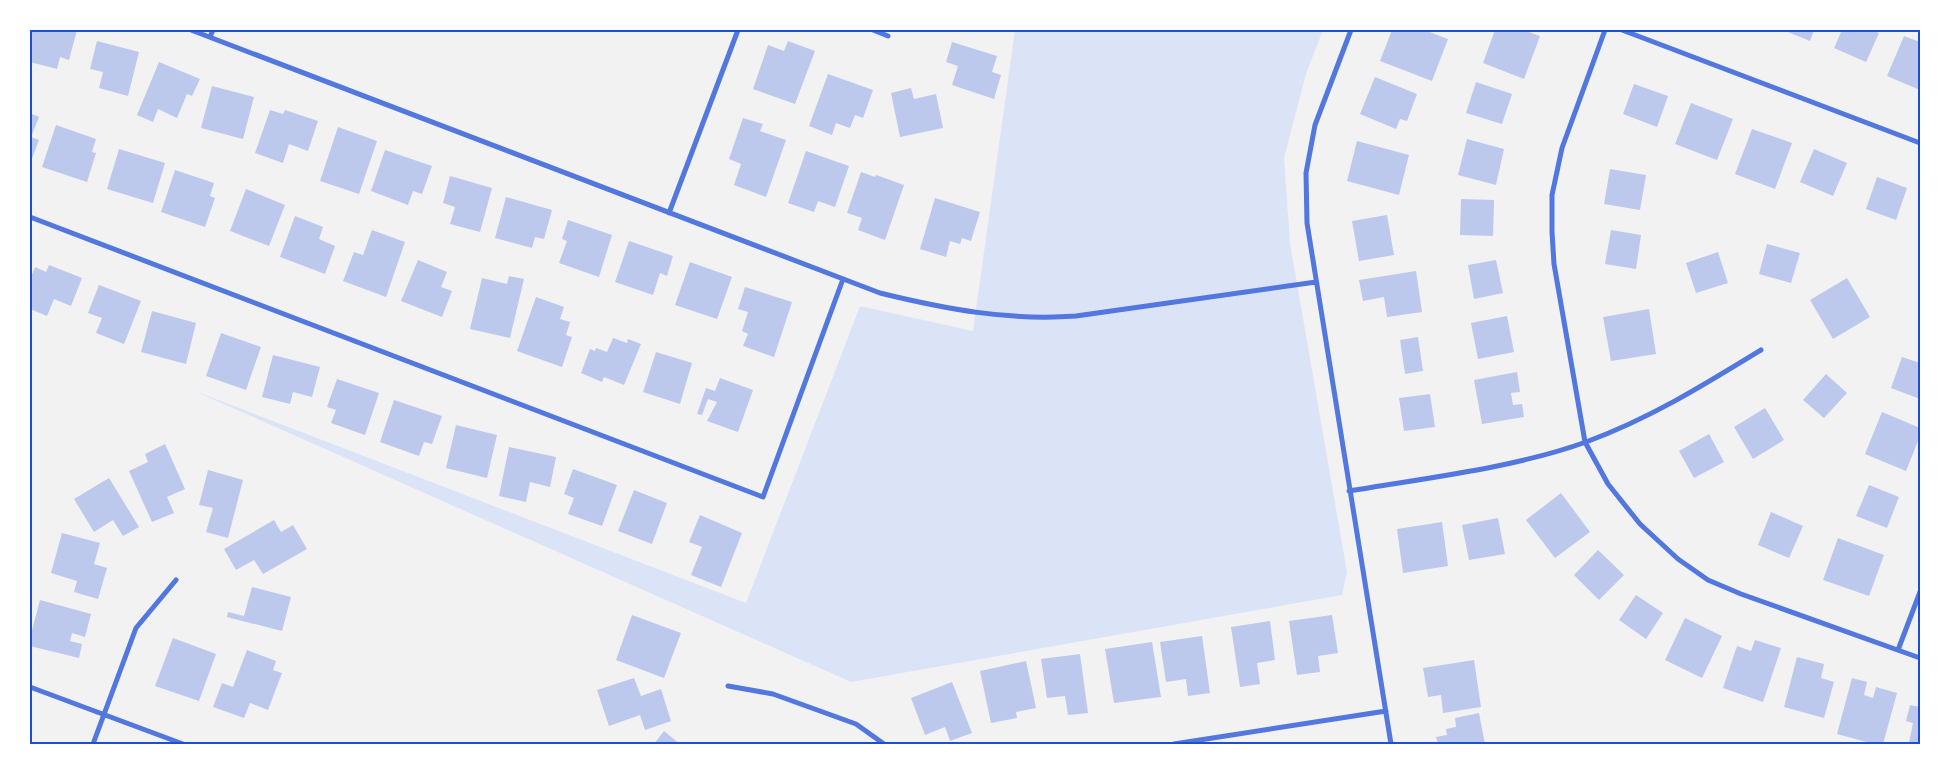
<svg xmlns="http://www.w3.org/2000/svg" width="1950" height="774" viewBox="0 0 1950 774" font-family="'Titillium Web',sans-serif">
<style>
.green{fill:#dbe4f7}
.building{fill:#bdc9ec}
.lines{fill:none;stroke-linecap:round;stroke-linejoin:round}
.minor{stroke:#5277de;stroke-width:5}
.neatline{fill:none;stroke:#1d4ed8;stroke-width:2}
</style>
<rect width="100%" height="100%" fill="#f2f2f2"/>
<path class="green" d="M 1015,30 L 1323,30 L 1306,74 L 1284,158 L 1290,243 L 1347,572 L 1342,595 L 851,682 L 192,390 L 746,603 L 860,306 L 973,331 Z"/>
<path class="building" d="M 30,30 L 77,30 L 69,60 L 60,57 L 57,69 L 30,62 Z
M 1392,30 L 1424,30 L 1448,39 L 1432,81 L 1380,61 Z
M 1495,30 L 1523,30 L 1540,36 L 1524,79 L 1483,63 Z
M 1783,30 L 1814,30 L 1810,41 Z
M 1842,30 L 1872,30 L 1879,33 L 1866,62 L 1834,48 Z
M 1904,36 L 1920,42 L 1920,90 L 1887,76 Z
M 97,41 L 139,52 L 128,96 L 99,88 L 103,72 L 90,69 Z
M 788,41 L 815,51 L 795,104 L 753,89 L 768,45 L 784,51 Z
M 952,42 L 997,56 L 992,72 L 1001,75 L 994,99 L 952,85 L 958,66 L 946,62 Z
M 159,62 L 200,79 L 192,96 L 187,94 L 177,118 L 158,109 L 153,122 L 137,115 Z
M 828,74 L 873,90 L 863,118 L 855,115 L 850,128 L 836,123 L 832,135 L 809,126 Z
M 1375,77 L 1417,94 L 1407,121 L 1400,119 L 1396,129 L 1360,114 Z
M 1476,82 L 1512,94 L 1502,124 L 1466,113 Z
M 1634,84 L 1668,96 L 1657,127 L 1623,114 Z
M 212,86 L 254,97 L 243,139 L 201,128 Z
M 911,88 L 914,99 L 936,94 L 943,128 L 900,137 L 891,93 Z
M 1691,103 L 1733,119 L 1717,160 L 1675,144 Z
M 270,110 L 283,114 L 285,110 L 318,121 L 308,151 L 289,144 L 283,163 L 255,153 Z
M 30,113 L 39,117 L 31,137 L 39,140 L 30,164 Z
M 743,118 L 763,124 L 760,131 L 786,140 L 766,197 L 734,185 L 741,164 L 729,159 Z
M 56,125 L 96,139 L 92,152 L 96,153 L 87,182 L 42,167 Z
M 338,127 L 377,141 L 359,194 L 320,181 Z
M 1752,129 L 1792,143 L 1775,189 L 1735,174 Z
M 1467,139 L 1504,149 L 1496,185 L 1458,175 Z
M 1357,141 L 1409,155 L 1399,195 L 1347,181 Z
M 119,149 L 165,163 L 153,203 L 107,189 Z
M 1814,149 L 1847,163 L 1833,196 L 1800,182 Z
M 385,150 L 432,166 L 422,194 L 413,191 L 408,205 L 371,191 Z
M 806,151 L 849,166 L 835,207 L 818,201 L 814,212 L 788,203 Z
M 1610,169 L 1646,175 L 1640,210 L 1604,204 Z
M 175,170 L 214,183 L 210,196 L 215,198 L 205,227 L 161,212 Z
M 861,172 L 875,177 L 876,175 L 904,185 L 885,240 L 858,230 L 862,218 L 847,213 Z
M 450,176 L 492,188 L 480,232 L 450,224 L 455,207 L 443,203 Z
M 1877,177 L 1907,188 L 1896,220 L 1866,209 Z
M 246,189 L 285,205 L 269,246 L 230,231 Z
M 506,197 L 552,210 L 544,239 L 535,237 L 532,248 L 495,238 Z
M 935,198 L 980,212 L 971,241 L 962,238 L 960,244 L 950,241 L 946,257 L 920,249 Z
M 1461,199 L 1494,200 L 1493,236 L 1460,235 Z
M 1387,215 L 1394,255 L 1359,261 L 1352,221 Z
M 295,216 L 323,227 L 319,239 L 335,246 L 325,274 L 280,257 Z
M 568,220 L 612,235 L 599,277 L 559,263 L 567,241 L 562,239 Z
M 372,230 L 405,242 L 386,297 L 343,281 L 354,252 L 363,255 Z
M 1611,230 L 1641,235 L 1636,269 L 1605,264 Z
M 629,241 L 673,256 L 667,276 L 660,273 L 653,295 L 615,282 Z
M 1767,244 L 1800,253 L 1791,283 L 1759,274 Z
M 1718,252 L 1728,283 L 1696,293 L 1686,263 Z
M 418,260 L 447,272 L 441,287 L 452,291 L 442,317 L 401,301 Z
M 1496,260 L 1503,293 L 1474,299 L 1468,265 Z
M 690,262 L 732,277 L 717,319 L 675,305 Z
M 49,265 L 82,278 L 71,306 L 54,299 L 47,316 L 30,309 L 30,280 L 35,267 L 46,272 Z
M 1416,271 L 1422,312 L 1387,317 L 1384,297 L 1363,301 L 1359,280 Z
M 509,276 L 524,279 L 510,338 L 470,329 L 482,278 L 507,284 Z
M 1847,278 L 1870,317 L 1833,339 L 1810,300 Z
M 99,285 L 141,301 L 124,344 L 96,333 L 102,318 L 88,313 Z
M 745,287 L 792,302 L 774,357 L 743,346 L 748,334 L 742,331 L 748,312 L 738,309 Z
M 536,297 L 564,307 L 560,319 L 570,322 L 566,335 L 572,337 L 562,367 L 517,351 Z
M 1649,309 L 1656,354 L 1611,361 L 1603,317 Z
M 152,311 L 196,323 L 186,364 L 141,352 Z
M 1507,316 L 1514,352 L 1478,359 L 1471,323 Z
M 221,333 L 261,347 L 246,390 L 206,376 Z
M 1418,337 L 1423,371 L 1405,374 L 1400,340 Z
M 613,338 L 627,343 L 628,339 L 641,344 L 624,385 L 604,377 L 602,382 L 581,373 L 590,349 L 595,351 L 596,348 L 607,352 Z
M 656,352 L 692,363 L 680,404 L 643,392 Z
M 273,355 L 320,367 L 312,397 L 293,392 L 290,404 L 262,397 Z
M 1902,357 L 1920,363 L 1920,399 L 1891,388 Z
M 1517,372 L 1520,392 L 1511,393 L 1513,405 L 1522,404 L 1524,417 L 1482,424 L 1474,380 Z
M 1826,374 L 1847,393 L 1824,418 L 1803,400 Z
M 720,378 L 753,390 L 738,432 L 707,421 L 717,402 L 708,399 L 702,415 L 697,414 L 706,388 L 715,391 Z
M 337,379 L 379,393 L 365,435 L 331,423 L 336,410 L 327,407 Z
M 1430,394 L 1435,427 L 1404,431 L 1399,398 Z
M 394,400 L 442,416 L 432,444 L 424,442 L 419,456 L 380,442 Z
M 1765,408 L 1784,440 L 1753,459 L 1734,427 Z
M 1882,412 L 1920,428 L 1920,436 L 1906,471 L 1865,454 Z
M 456,425 L 497,435 L 487,478 L 446,468 Z
M 1709,434 L 1724,462 L 1694,478 L 1679,451 Z
M 165,444 L 185,489 L 167,497 L 174,513 L 152,522 L 129,471 L 148,462 L 145,454 Z
M 509,447 L 556,457 L 550,487 L 530,482 L 526,502 L 499,496 Z
M 573,469 L 617,485 L 602,526 L 568,514 L 574,498 L 564,494 Z
M 208,470 L 243,480 L 228,538 L 206,532 L 213,508 L 199,505 Z
M 109,478 L 139,527 L 123,536 L 113,520 L 94,532 L 74,499 Z
M 1869,485 L 1899,497 L 1887,528 L 1856,516 Z
M 634,490 L 667,503 L 652,544 L 618,531 Z
M 1561,493 L 1590,532 L 1555,558 L 1526,520 Z
M 1771,512 L 1803,526 L 1789,558 L 1758,545 Z
M 700,515 L 742,533 L 721,587 L 691,575 L 702,547 L 689,542 Z
M 1498,518 L 1505,554 L 1469,560 L 1462,525 Z
M 274,520 L 281,532 L 293,525 L 307,549 L 263,574 L 254,560 L 236,570 L 224,549 Z
M 1442,522 L 1448,566 L 1403,573 L 1397,529 Z
M 62,533 L 100,543 L 94,564 L 107,568 L 98,599 L 74,592 L 77,581 L 51,573 Z
M 1838,538 L 1884,555 L 1869,596 L 1823,580 Z
M 1598,550 L 1624,575 L 1599,600 L 1574,575 Z
M 252,587 L 291,597 L 282,631 L 227,617 L 228,612 L 244,616 Z
M 1636,595 L 1663,613 L 1646,639 L 1619,620 Z
M 40,600 L 91,614 L 85,637 L 72,633 L 70,641 L 82,644 L 79,658 L 30,646 L 30,638 Z
M 632,615 L 681,633 L 664,678 L 616,660 Z
M 1332,615 L 1338,653 L 1318,656 L 1320,672 L 1297,675 L 1289,621 Z
M 1685,618 L 1722,636 L 1702,678 L 1665,660 Z
M 1270,621 L 1275,660 L 1257,663 L 1260,684 L 1240,687 L 1231,627 Z
M 1202,636 L 1210,693 L 1188,696 L 1186,679 L 1166,682 L 1160,642 Z
M 173,638 L 216,654 L 199,701 L 155,686 Z
M 1755,640 L 1781,648 L 1763,702 L 1723,688 L 1737,646 L 1751,651 Z
M 1152,642 L 1161,697 L 1114,703 L 1105,649 Z
M 247,650 L 276,661 L 273,670 L 282,673 L 268,710 L 250,703 L 244,718 L 213,707 L 222,683 L 233,687 Z
M 1080,654 L 1088,713 L 1068,715 L 1065,696 L 1047,698 L 1041,659 Z
M 1797,657 L 1824,664 L 1821,678 L 1834,682 L 1824,718 L 1784,707 Z
M 1474,660 L 1481,707 L 1443,713 L 1441,695 L 1428,697 L 1423,668 Z
M 1026,661 L 1036,708 L 1016,712 L 1017,718 L 991,723 L 980,671 Z
M 634,678 L 641,696 L 661,689 L 671,721 L 645,730 L 640,715 L 609,726 L 597,690 Z
M 1852,678 L 1867,682 L 1864,695 L 1873,698 L 1876,687 L 1897,693 L 1883,744 L 1874,744 L 1837,734 Z
M 952,682 L 972,733 L 950,741 L 945,727 L 925,735 L 911,698 Z
M 1910,705 L 1920,707 L 1920,744 L 1909,743 L 1913,723 L 1906,721 Z
M 1479,713 L 1485,744 L 1438,744 L 1436,737 L 1447,735 L 1446,729 L 1456,727 L 1455,718 Z
M 664,731 L 680,744 L 654,744 Z"/>
<g class="lines">
<path class="minor" d="M 191,30 L 880,293 C 945,309 1009,321 1076,316 L 1316,282
M 873,30 L 888,36
M 1351,30 L 1315,125 L 1306,173 L 1307,223 L 1391,744
M 1605,30 L 1562,148 L 1552,195 L 1552,232 L 1554,264 L 1585,442 L 1608,484 L 1640,524 L 1678,559 L 1708,580 L 1741,594 L 1920,658
M 1622,30 L 1920,143
M 210,37 L 213,30
M 669,213 L 738,30
M 30,217 L 763,497 L 843,279
M 1349,491 C 1425,478 1514,468 1586,442 C 1649,419 1704,385 1761,350
M 1898,650 L 1920,592
M 728,686 L 773,694 L 856,724 L 884,744
M 30,687 L 183,744
M 93,744 L 136,628 L 176,580
M 1174,744 L 1386,711"/>
</g>
<rect width="1950" height="774" fill="none" stroke="#ffffff" stroke-width="62"/>
<rect x="31" y="31" width="1888" height="712" class="neatline"/>
</svg>
